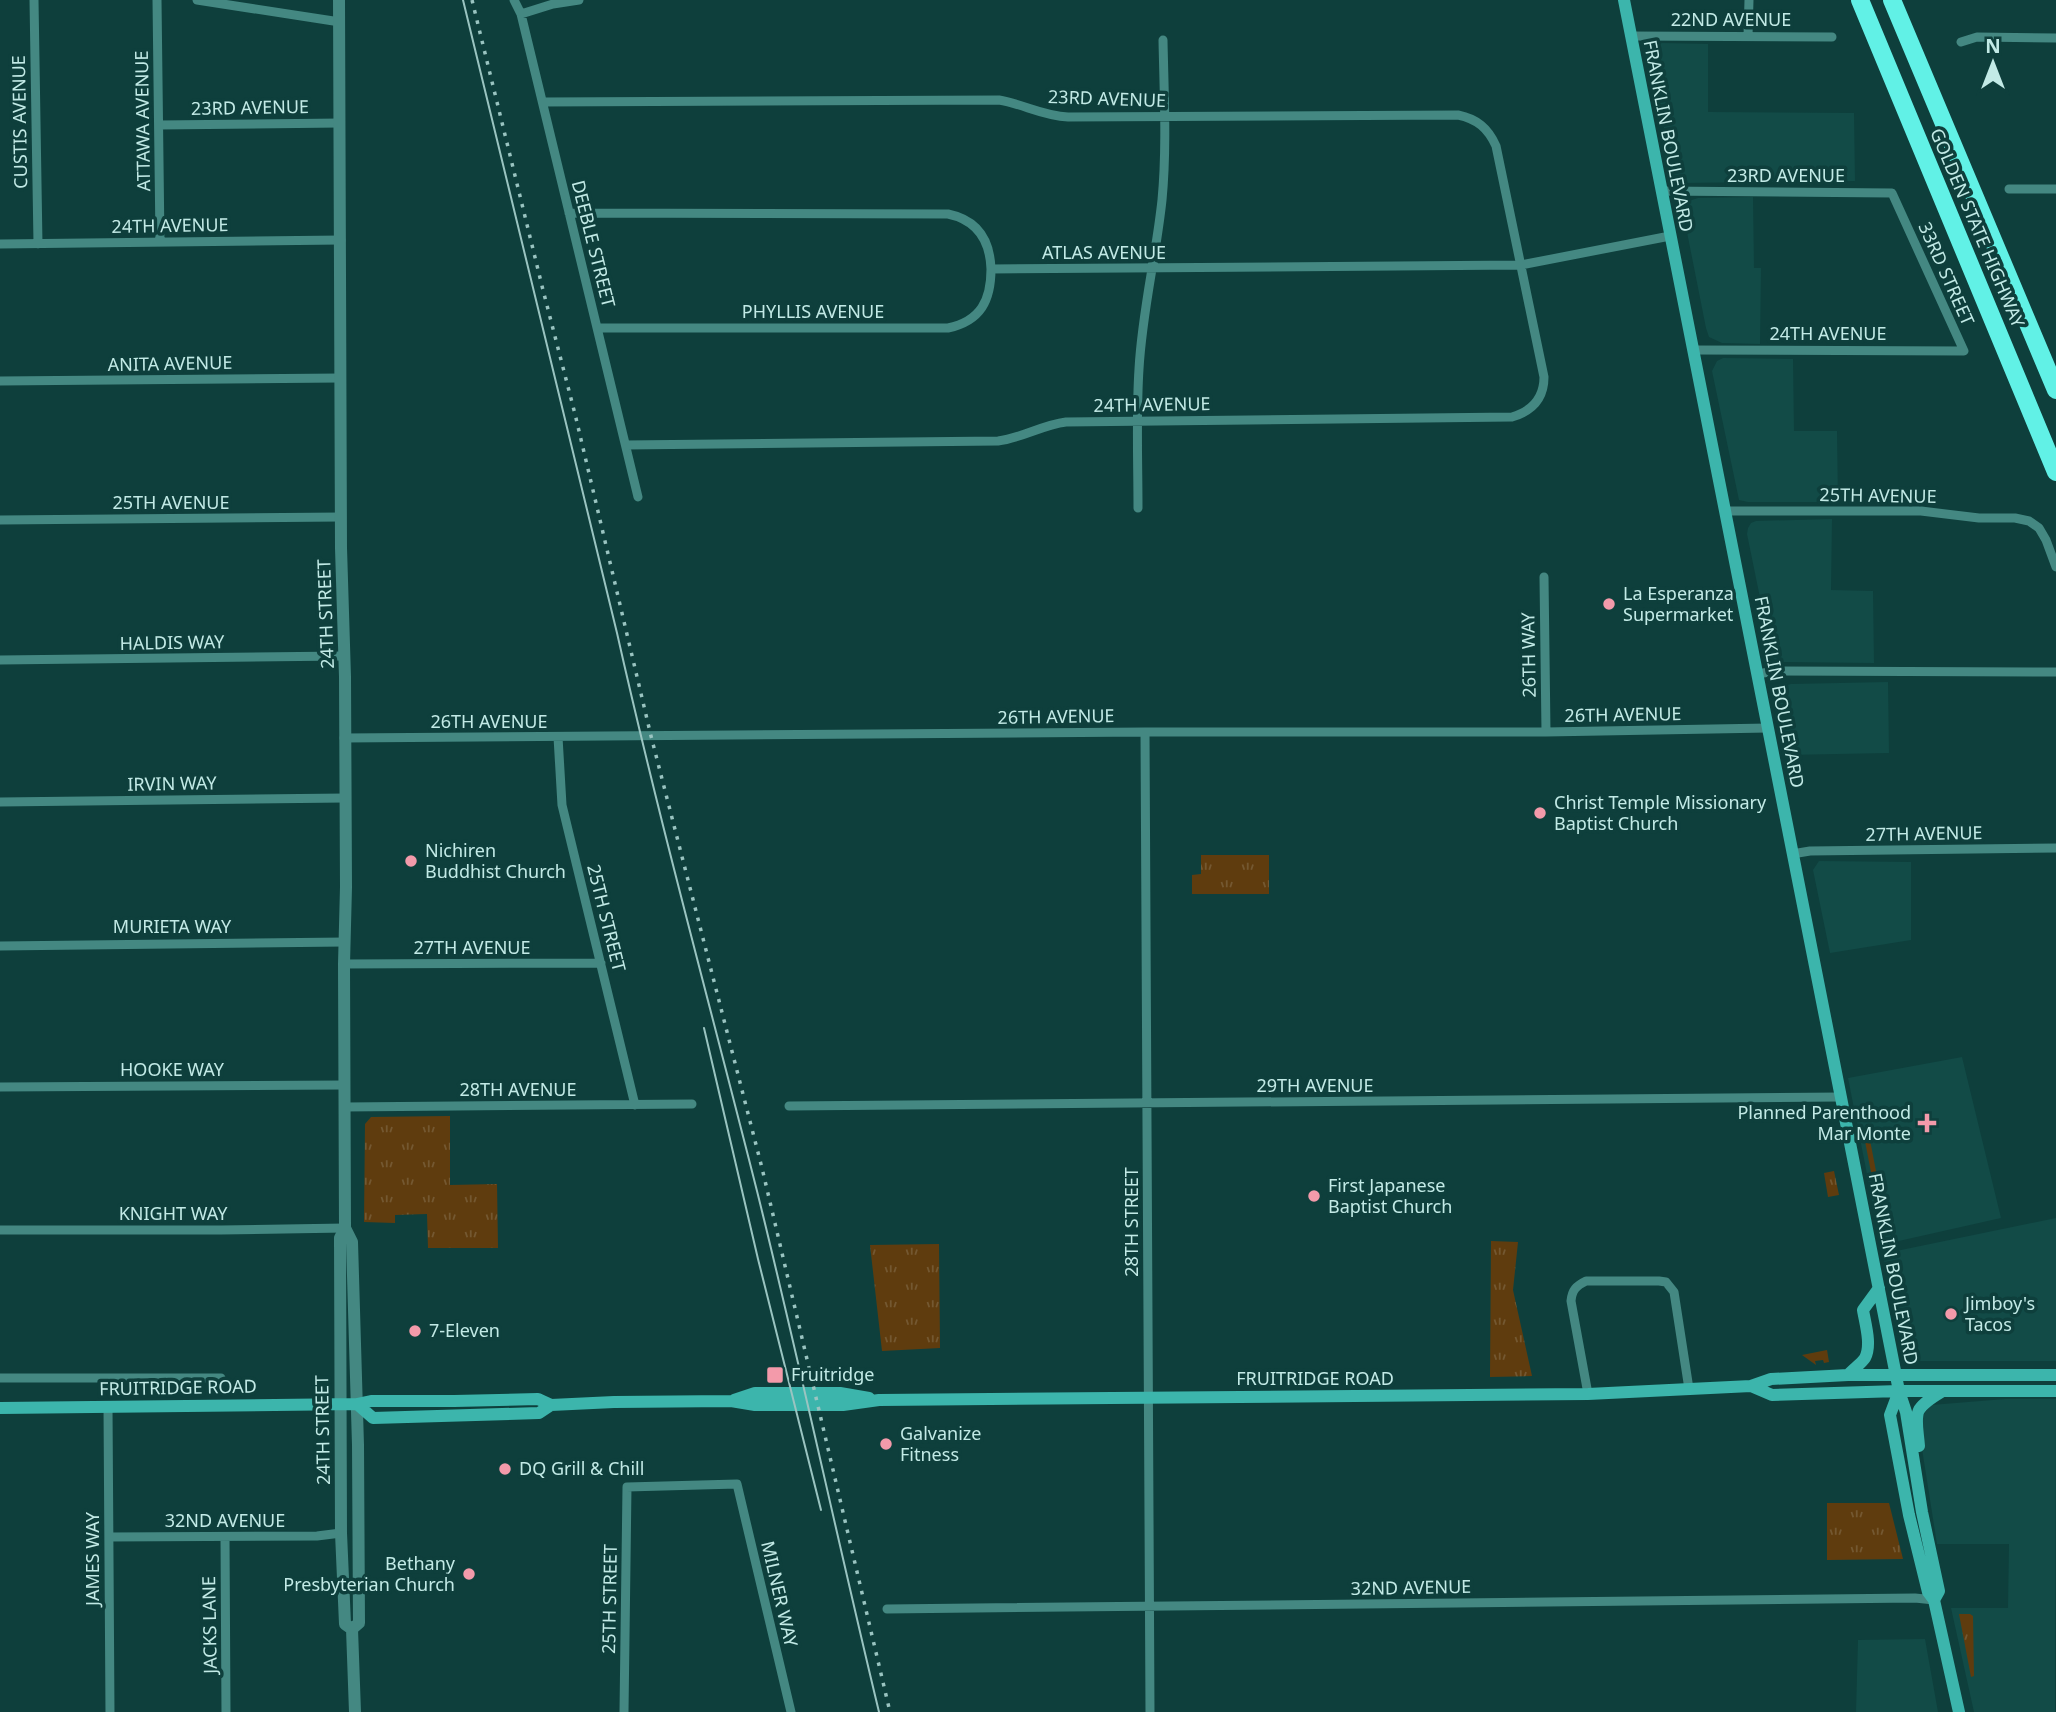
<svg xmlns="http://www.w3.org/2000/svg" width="2056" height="1712" viewBox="0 0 2056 1712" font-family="'Noto Sans',sans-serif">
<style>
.built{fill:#124b47}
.grass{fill:url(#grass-tufts)}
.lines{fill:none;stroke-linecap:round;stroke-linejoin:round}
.minor{stroke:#448882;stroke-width:9}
.tertiary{stroke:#448882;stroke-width:12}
.secondary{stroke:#3cb5ac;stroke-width:12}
.motorway{stroke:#61f1e6;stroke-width:18}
.tram{stroke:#9ac4c1;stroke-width:2}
.rail{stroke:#9ac4c1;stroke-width:3.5;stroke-dasharray:3.5 7;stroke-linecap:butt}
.poi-dot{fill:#f39aaa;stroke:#0e3f3c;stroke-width:2.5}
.labels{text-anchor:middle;stroke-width:7;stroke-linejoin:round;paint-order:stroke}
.street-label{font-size:18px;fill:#c2eae6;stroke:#0e3f3c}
.poi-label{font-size:18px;fill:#c2eae6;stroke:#0e3f3c;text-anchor:start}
</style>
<defs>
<pattern id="grass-tufts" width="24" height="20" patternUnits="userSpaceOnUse" patternTransform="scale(1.75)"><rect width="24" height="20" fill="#5f3c0e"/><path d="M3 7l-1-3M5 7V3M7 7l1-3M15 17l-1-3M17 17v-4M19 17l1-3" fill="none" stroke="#745831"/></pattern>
</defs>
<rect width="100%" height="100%" fill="#0e3f3c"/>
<path class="built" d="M 1662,43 L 1708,44 L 1708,112 L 1854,113 L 1855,181 L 1682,183 L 1673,174 L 1650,56 L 1654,47 Z
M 1753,197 L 1754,268 L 1761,268 L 1760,344 L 1722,343 L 1709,337 L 1706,328 L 1683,212 L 1686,202 L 1698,198 Z
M 1723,358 L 1793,359 L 1794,431 L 1837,431 L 1838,502 L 1748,502 L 1739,500 L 1712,371 L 1717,361 Z
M 1832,519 L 1831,590 L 1873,591 L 1874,663 L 1783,662 L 1774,659 L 1770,656 L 1766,627 L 1747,534 L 1748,528 L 1751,523 L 1756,521 Z
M 1888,682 L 1889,753 L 1786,755 L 1779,692 L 1783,686 L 1791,684 Z
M 1819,861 L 1911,862 L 1911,940 L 1830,953 L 1813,870 Z
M 1962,1057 L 2001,1218 L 1881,1245 L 1848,1078 Z
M 2056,1218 L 2056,1361 L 1920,1361 L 1910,1356 L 1905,1350 L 1883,1256 L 1901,1250 Z
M 2005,1399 L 2056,1399 L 2055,1712 L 1974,1712 L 1951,1608 L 2008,1608 L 2009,1544 L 1937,1544 L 1922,1449 L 1920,1419 L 1931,1405 Z
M 1925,1639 L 1938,1712 L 1856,1712 L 1858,1640 Z"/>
<path class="grass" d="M 1201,855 L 1269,855 L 1269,894 L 1192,894 L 1192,875 L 1201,874 Z
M 450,1116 L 450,1185 L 497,1184 L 498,1248 L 428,1248 L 427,1214 L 395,1215 L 395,1223 L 364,1222 L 365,1124 L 371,1117 Z
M 1869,1135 L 1881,1197 L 1876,1198 L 1864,1136 Z
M 1834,1171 L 1839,1195 L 1828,1197 L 1824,1173 Z
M 1491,1241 L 1518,1242 L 1513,1290 L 1532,1376 L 1490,1377 Z
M 939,1244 L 940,1348 L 882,1351 L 870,1245 Z
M 1827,1350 L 1829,1362 L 1824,1363 L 1823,1360 L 1815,1361 L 1816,1365 L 1802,1355 Z
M 1827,1503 L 1889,1503 L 1903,1559 L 1827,1560 Z
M 1959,1614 L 1970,1614 L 1973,1616 L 1974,1676 L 1971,1677 Z"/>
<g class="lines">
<path class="minor" d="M 34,0 L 38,244
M 157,0 L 160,242
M 197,0 L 340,22
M 514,0 L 521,14 L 638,497
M 521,14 L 553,4 L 579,0
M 1631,36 L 1832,37
M 1748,36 L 1749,0
M 1961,42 L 1977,37 L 2056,38
M 543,102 L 999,100 C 1023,104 1043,116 1068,117 L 1458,115 C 1477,119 1488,128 1496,146 L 1544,377 C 1544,398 1532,411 1512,417 L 1066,422 C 1042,425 1022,438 998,441 L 626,445
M 159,125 L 340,123
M 2009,189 L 2056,189
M 1662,191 L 1892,193 L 1964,351 L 1693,350
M 569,213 L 948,214 C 977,220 990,240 991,269 C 991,300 981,321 948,328 L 597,328
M 0,244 L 341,240
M 991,269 L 1521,265 L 1670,236
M 0,381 L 340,378
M 1138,508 C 1138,462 1136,415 1139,369 C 1142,312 1156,257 1162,200 C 1167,147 1164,93 1163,40
M 1725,511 L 1921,511 L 1979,518 L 2015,518 L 2029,521 L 2039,528 L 2046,540 L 2056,567
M 0,520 L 341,517
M 1544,577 L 1546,732
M 0,660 L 344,656
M 1758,674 L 1774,671 L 2056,672
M 1145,732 L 1150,1712
M 558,737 L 562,805 L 635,1105
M 344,738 L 1145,732 L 1546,732 L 1768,728
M 0,802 L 345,798
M 1792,854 L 1810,851 L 2056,848
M 0,946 L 345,942
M 344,964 L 601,963
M 0,1087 L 344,1085
M 789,1106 L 1841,1097
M 345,1107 L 692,1104
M 0,1230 L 221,1230 L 345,1228
M 0,1378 L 221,1378
M 1588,1394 L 1571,1301 C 1572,1290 1576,1286 1586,1281 L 1659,1281 L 1666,1282 L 1674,1292 L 1689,1389
M 108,1407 L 110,1712
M 109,1537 L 317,1536 L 341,1533
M 225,1537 L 226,1712
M 887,1609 L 1915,1598 L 1934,1600
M 624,1712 L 627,1487 L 737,1484 L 791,1712"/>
<path class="tertiary" d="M 339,0 L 341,548 L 345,677 L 346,887 L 344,964 L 345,1228 L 352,1242 L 358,1445 L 359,1623 L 352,1629
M 345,1228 L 340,1238 L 341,1533 L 345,1624 L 352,1629 L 355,1712"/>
<path class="secondary" d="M 1624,0 L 1883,1310 L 1899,1391 L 1906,1412 L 1922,1512 L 1939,1591 L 1934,1600
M 1848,1375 C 1853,1369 1861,1364 1865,1358 C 1872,1345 1865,1323 1863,1310 L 1879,1288
M 1751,1386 L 1772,1395 L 1899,1391 L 2056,1391
M 1899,1391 L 1890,1415 L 1909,1515 L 1928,1592 L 1934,1600 L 1959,1712
M 734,1400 L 755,1393 L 840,1393 L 869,1398
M 357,1404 L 373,1418 L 539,1413 L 551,1405
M 0,1408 L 357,1404 L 371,1401 L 454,1401 L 538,1399 L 551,1405 L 614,1402 L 731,1401 L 755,1405 L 843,1405 L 879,1400 L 1588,1394 L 1751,1386 L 1771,1379 L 1848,1375 L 2056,1375
M 1919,1446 C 1916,1413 1911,1410 1941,1392"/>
<path class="motorway" d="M 1860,0 L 2056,472
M 1892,0 L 2056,390"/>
<path class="tram" d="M 463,0 L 617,633 C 659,820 710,1005 757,1191 C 800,1364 837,1538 879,1712
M 704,1028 L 758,1259 L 821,1510"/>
<path class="rail" d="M 472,0 L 543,290 L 575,414 L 651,736 L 762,1168 L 890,1712"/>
</g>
<g class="poi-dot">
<circle cx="1609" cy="604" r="7"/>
<circle cx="1540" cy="813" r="7"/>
<circle cx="411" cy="861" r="7"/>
<path d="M1923.5 1112.5h7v7h7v7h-7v7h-7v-7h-7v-7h7z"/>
<circle cx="1314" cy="1196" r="7"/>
<circle cx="1951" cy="1314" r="7"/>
<circle cx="415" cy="1331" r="7"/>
<rect x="766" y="1366" width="18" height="18" rx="3.5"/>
<circle cx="886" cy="1444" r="7"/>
<circle cx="505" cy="1469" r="7"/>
<circle cx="469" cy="1574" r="7"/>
</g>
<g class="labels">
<g class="street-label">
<text x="1731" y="26">22ND AVENUE</text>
<text transform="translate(1107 99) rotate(2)" y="6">23RD AVENUE</text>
<text transform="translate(250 108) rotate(-1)" y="6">23RD AVENUE</text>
<text transform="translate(143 121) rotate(-91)" y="6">ATTAWA AVENUE</text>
<text transform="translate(20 122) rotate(-91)" y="6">CUSTIS AVENUE</text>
<text transform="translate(1668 136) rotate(79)" y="6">FRANKLIN BOULEVARD</text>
<text x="1786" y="182">23RD AVENUE</text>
<text transform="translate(170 226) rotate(-1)" y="6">24TH AVENUE</text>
<text transform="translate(1977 228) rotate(67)" y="6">GOLDEN STATE HIGHWAY</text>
<text transform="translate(593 244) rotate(76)" y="6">DEEBLE STREET</text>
<text x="1104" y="259">ATLAS AVENUE</text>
<text transform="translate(1946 274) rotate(66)" y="6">33RD STREET</text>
<text x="813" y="318">PHYLLIS AVENUE</text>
<text x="1828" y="340">24TH AVENUE</text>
<text transform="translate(170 364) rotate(-1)" y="6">ANITA AVENUE</text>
<text transform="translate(1152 405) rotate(-1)" y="6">24TH AVENUE</text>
<text transform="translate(1878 496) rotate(1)" y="6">25TH AVENUE</text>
<text x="171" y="509">25TH AVENUE</text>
<text transform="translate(326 614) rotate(-92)" y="6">24TH STREET</text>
<text transform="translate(172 643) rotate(-1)" y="6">HALDIS WAY</text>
<text transform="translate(1529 655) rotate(-91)" y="6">26TH WAY</text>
<text transform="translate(1779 692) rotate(79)" y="6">FRANKLIN BOULEVARD</text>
<text transform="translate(1623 715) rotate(-1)" y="6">26TH AVENUE</text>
<text transform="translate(1056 717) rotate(-1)" y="6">26TH AVENUE</text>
<text x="489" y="728">26TH AVENUE</text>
<text transform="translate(172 784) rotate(-1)" y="6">IRVIN WAY</text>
<text transform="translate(1924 834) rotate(-1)" y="6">27TH AVENUE</text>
<text transform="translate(606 918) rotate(76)" y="6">25TH STREET</text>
<text x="172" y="933">MURIETA WAY</text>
<text x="472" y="954">27TH AVENUE</text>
<text x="172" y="1076">HOOKE WAY</text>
<text x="1315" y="1092">29TH AVENUE</text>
<text x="518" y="1096">28TH AVENUE</text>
<text x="173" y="1220">KNIGHT WAY</text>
<text transform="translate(1132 1222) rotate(-90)" y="6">28TH STREET</text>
<text transform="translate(1893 1269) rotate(79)" y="6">FRANKLIN BOULEVARD</text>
<text x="1315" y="1385">FRUITRIDGE ROAD</text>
<text transform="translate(178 1388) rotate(-1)" y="6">FRUITRIDGE ROAD</text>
<text transform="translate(323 1430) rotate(-91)" y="6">24TH STREET</text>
<text x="225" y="1527">32ND AVENUE</text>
<text transform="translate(93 1559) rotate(-90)" y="6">JAMES WAY</text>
<text transform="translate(1411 1588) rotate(-1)" y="6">32ND AVENUE</text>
<text transform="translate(779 1594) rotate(77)" y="6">MILNER WAY</text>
<text transform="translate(610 1599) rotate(-89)" y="6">25TH STREET</text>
<text transform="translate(210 1625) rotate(-91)" y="6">JACKS LANE</text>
</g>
<g class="poi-label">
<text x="1623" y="600">La Esperanza<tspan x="1623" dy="21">Supermarket</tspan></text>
<text x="1554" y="809">Christ Temple Missionary<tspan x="1554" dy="21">Baptist Church</tspan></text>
<text x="425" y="857">Nichiren<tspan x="425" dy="21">Buddhist Church</tspan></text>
<text x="1911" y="1119" text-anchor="end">Planned Parenthood<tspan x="1911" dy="21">Mar Monte</tspan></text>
<text x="1328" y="1192">First Japanese<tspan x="1328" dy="21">Baptist Church</tspan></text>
<text x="1965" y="1310">Jimboy's<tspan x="1965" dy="21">Tacos</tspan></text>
<text x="429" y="1337">7-Eleven</text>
<text x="791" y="1381">Fruitridge</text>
<text x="900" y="1440">Galvanize<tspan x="900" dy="21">Fitness</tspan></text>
<text x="519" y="1475">DQ Grill &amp; Chill</text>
<text x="455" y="1570" text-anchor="end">Bethany<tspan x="455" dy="21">Presbyterian Church</tspan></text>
</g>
</g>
<g transform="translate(1993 63)" stroke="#0e3f3c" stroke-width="5" paint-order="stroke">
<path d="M0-5L12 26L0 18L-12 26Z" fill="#c2eae6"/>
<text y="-10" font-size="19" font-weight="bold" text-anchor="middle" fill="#c2eae6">N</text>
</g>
</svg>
